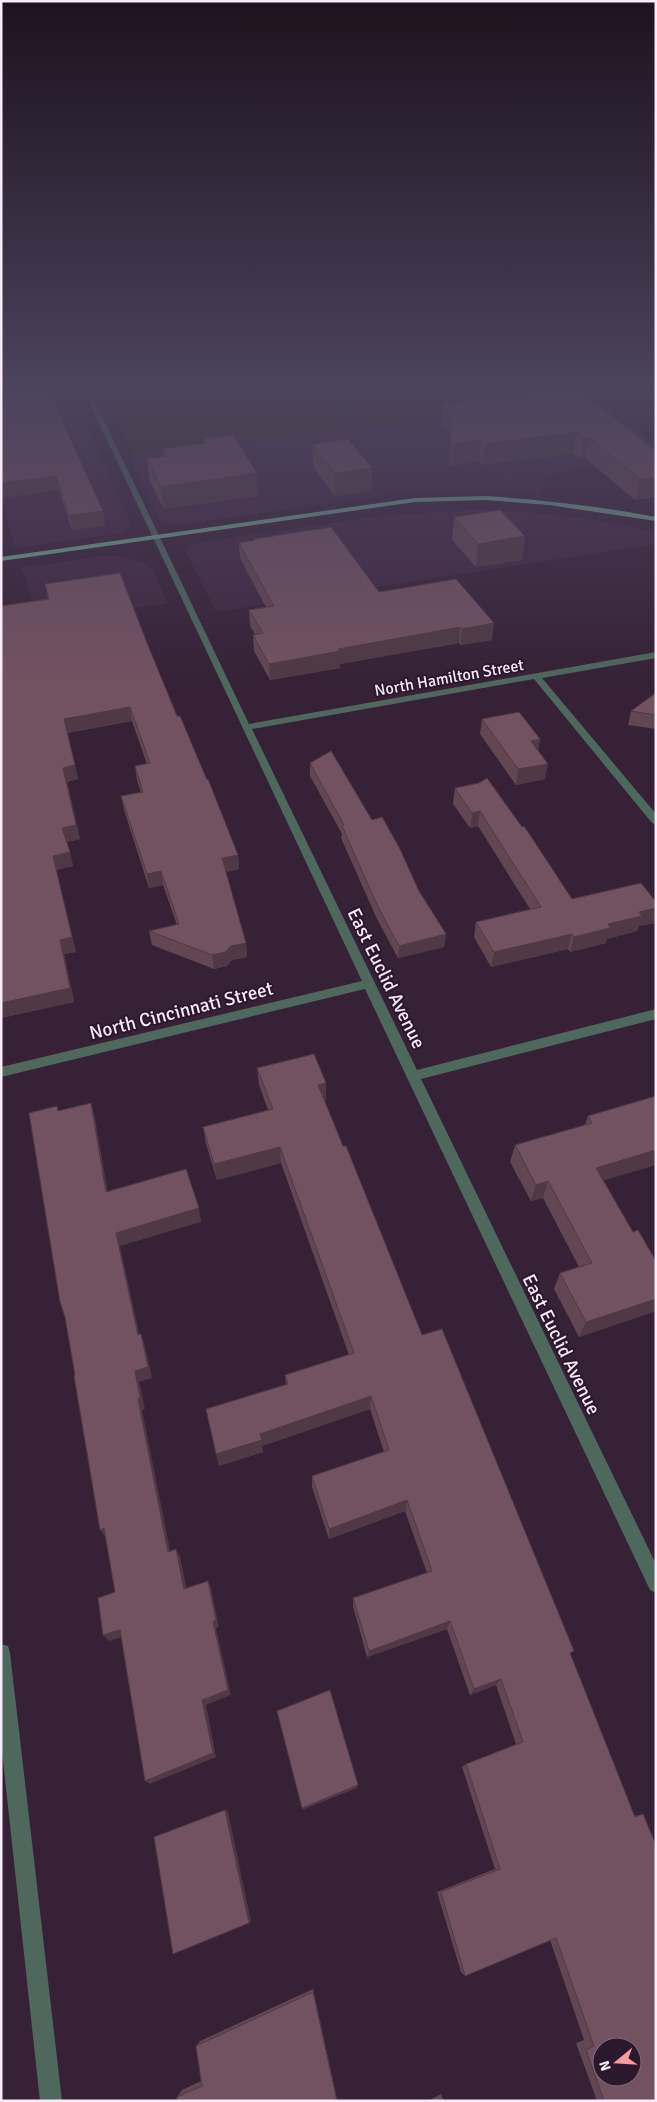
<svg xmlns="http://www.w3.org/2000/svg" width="657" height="2102" viewBox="0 0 657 2102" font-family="Signika,sans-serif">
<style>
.built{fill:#412741}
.education{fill:#37311f}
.green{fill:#1d462d}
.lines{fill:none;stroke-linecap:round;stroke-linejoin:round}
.minor{fill:#4e685e;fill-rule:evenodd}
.primary{fill:#6ea791;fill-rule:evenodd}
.wall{fill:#624753}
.shaded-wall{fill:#503944}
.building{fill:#725261;stroke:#503944;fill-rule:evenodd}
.labels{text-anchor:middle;stroke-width:4;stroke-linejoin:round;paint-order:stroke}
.far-street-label{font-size:16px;fill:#f8eaf8;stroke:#2c182c}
.street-label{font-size:19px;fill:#f8eaf8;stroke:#2c182c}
</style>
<rect width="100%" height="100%" fill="#362136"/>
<path class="built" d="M 597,399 L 656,446 L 656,458 L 561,472 L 548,478 L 538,494 L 468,491 L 400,493 L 174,526 L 159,520 L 132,463 L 132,455 Z
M 79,407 L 131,523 L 130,528 L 117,534 L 15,548 L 1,498 L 1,416 Z
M 466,510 L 518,511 L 597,520 L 656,532 L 656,544 L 216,612 L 186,552 L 190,546 L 201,542 L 380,516 Z
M 101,556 L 118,556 L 144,562 L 152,569 L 168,603 L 39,623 L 22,568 Z"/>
<path class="education" d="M 106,389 L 656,389 L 656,392 L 132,455 L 108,406 L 112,401 Z"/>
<path class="green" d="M 322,389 L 434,389 L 437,396 L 339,408 Z"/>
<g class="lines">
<path class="minor" d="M 83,389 L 89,389 L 249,724 L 656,652 L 656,658 L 542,678 L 656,814 L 656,824 L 652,823 L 534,679 L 252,729 L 417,1070 L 656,1009 L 656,1019 L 421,1079 L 656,1564 L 656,1593 L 650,1590 L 365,989 L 1,1077 L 1,1067 L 362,981 Z
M 1,1644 L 8,1646 L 10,1653 L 62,2101 L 40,2101 L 1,1742 Z"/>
<path class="primary" d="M 486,496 C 543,500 600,506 656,517 L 656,521 L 549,505 L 486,500 L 415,502 L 1,561 L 1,557 L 415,498 Z"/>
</g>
<path class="wall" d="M 1,389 L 63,423 L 105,525 L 72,530 L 59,490 L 1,498 Z
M 578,389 L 656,451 L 656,497 L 635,500 L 585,458 L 580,458 L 573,453 L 483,465 L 479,461 L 449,466 L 450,433 L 441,424 L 442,404 Z
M 656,389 L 656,399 L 654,398 Z
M 204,438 L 258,496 L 164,509 L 150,481 L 147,459 L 163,457 L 163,449 L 204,443 Z
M 312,444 L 372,468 L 371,490 L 335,496 L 313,466 Z
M 454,517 L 525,536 L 522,560 L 476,567 L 452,540 Z
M 254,539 L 379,592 L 492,640 L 461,645 L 459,643 L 340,664 L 340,668 L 270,680 L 254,651 L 253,635 L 255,634 L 250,626 L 249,610 L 266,607 L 240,558 L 239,543 L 254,541 Z
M 45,584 L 147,643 L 177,716 L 238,855 L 239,869 L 226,872 L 246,943 L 247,957 L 232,960 L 227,966 L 214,969 L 152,945 L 149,931 L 177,925 L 163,885 L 149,888 L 124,810 L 121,796 L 141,792 L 137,780 L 135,766 L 147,764 L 132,721 L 67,733 L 78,779 L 67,782 L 80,839 L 67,842 L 73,866 L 56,870 L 76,952 L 64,954 L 74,1002 L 1,1018 L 1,606 L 48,599 Z
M 656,693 L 656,729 L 628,725 L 631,711 Z
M 482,719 L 540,739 L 538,750 L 545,779 L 516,785 L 480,734 Z
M 310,763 L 372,820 L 419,891 L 446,934 L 444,947 L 398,958 L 377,919 L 341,838 L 342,834 L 310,776 Z
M 479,783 L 572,899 L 655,923 L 639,926 L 637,931 L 607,939 L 606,943 L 570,952 L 568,949 L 491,967 L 474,937 L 476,922 L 530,909 L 478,826 L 470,828 L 453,804 L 455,788 Z
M 257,1068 L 326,1100 L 324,1100 L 343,1146 L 422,1335 L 570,1654 L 634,1816 L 643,1814 L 656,2101 L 597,2101 L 576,2043 L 584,2040 L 550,1940 L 465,1976 L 461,1972 L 437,1892 L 495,1869 L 462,1767 L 466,1764 L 516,1744 L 496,1685 L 470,1695 L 447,1629 L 367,1657 L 353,1606 L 353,1598 L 427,1573 L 405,1511 L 329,1539 L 312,1487 L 312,1476 L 384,1452 L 370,1409 L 262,1446 L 263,1452 L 219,1466 L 286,1384 L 285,1375 L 349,1355 L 281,1163 L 217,1180 L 206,1144 L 203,1127 L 268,1110 L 259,1085 Z
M 656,1096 L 603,1180 L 633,1232 L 656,1261 L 656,1311 L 579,1337 L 554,1289 L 560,1273 L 579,1267 L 543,1198 L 531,1201 L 510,1162 L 515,1145 L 585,1125 L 588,1116 Z
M 313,1989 L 336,2094 L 177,2097 L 182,2090 L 201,2081 L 196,2046 L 200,2041 Z
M 441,2094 L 444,2101 L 428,2101 Z"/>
<path class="shaded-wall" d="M 577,432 L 573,453 L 483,465 L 485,444 Z
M 589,437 L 585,458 L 580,458 L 584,438 Z
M 481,440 L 479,461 L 449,466 L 451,445 Z
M 372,468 L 371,490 L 335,496 L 335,473 Z
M 257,473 L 258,496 L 164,509 L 161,487 Z
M 56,476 L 59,490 L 1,498 L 1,483 Z
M 656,477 L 656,497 L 635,500 L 640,479 Z
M 103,511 L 105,525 L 72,530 L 69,515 Z
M 525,536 L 522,560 L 476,567 L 478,544 Z
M 494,623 L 492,640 L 461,645 L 462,629 Z
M 460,627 L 459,643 L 340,664 L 340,668 L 270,680 L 269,664 L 338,649 Z
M 130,707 L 132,721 L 67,733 L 64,719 Z
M 540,739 L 537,754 L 531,741 Z
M 548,764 L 545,779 L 516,785 L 518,769 Z
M 75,765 L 78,779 L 67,782 L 80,839 L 66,842 L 62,828 L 63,768 Z
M 480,811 L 478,826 L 470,828 L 472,813 Z
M 70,852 L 73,866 L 56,870 L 76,952 L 64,954 L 74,1002 L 1,1018 L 1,1003 L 60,940 L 53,856 Z
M 238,855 L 239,869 L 224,873 L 222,858 Z
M 161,871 L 163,885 L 149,888 L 147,874 Z
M 656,908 L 656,920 L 655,923 L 639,926 L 637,931 L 607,939 L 606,943 L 570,952 L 574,937 L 639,912 Z
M 446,934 L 444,947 L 398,958 L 399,946 Z
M 572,934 L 568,949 L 491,967 L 494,952 Z
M 246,943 L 247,957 L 232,960 L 227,966 L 214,969 L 212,955 L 231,946 Z
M 326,1083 L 326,1100 L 318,1102 L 318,1085 Z
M 91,1103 L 95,1118 L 110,1205 L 106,1192 Z
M 280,1147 L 281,1163 L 217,1180 L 214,1164 Z
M 656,1150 L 656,1165 L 589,1185 L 596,1168 Z
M 548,1181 L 543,1198 L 531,1201 L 536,1185 Z
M 199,1208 L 201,1222 L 120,1246 L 142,1347 L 138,1335 L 116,1233 Z
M 656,1299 L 656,1311 L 579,1337 L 586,1322 Z
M 141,1334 L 145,1346 L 152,1378 L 139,1382 L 145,1409 L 142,1410 L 172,1560 L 168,1552 L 138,1399 L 135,1371 Z
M 371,1396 L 370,1409 L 262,1446 L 263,1452 L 219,1466 L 216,1454 L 260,1434 Z
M 407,1500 L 405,1511 L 329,1539 L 329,1529 Z
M 104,1528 L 106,1538 L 100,1530 Z
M 176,1549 L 180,1557 L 188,1596 L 184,1589 Z
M 208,1581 L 211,1588 L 219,1627 L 216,1628 L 231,1695 L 206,1705 L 216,1757 L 150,1784 L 145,1781 L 202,1700 L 213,1622 Z
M 450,1621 L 447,1629 L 367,1657 L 369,1651 Z
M 120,1630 L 126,1636 L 109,1641 L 103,1635 Z
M 501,1679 L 496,1685 L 470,1695 L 474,1689 Z
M 358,1785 L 357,1788 L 302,1810 L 302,1808 Z
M 225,1810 L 228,1812 L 251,1921 L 249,1923 Z
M 313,1989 L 336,2094 L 337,2101 L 313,1992 Z"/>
<path class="building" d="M 1,389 L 50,389 L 63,423 L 103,511 L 69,515 L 56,476 L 1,483 Z
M 578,389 L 656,451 L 656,477 L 640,479 L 589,437 L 584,438 L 577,432 L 485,444 L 481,440 L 451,445 L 451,415 L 454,415 L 442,404 Z
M 233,435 L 257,473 L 161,487 L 147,459 L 167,456 L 163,449 L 206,443 L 204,438 Z
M 348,439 L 372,468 L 335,473 L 312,444 Z
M 500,510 L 525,536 L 478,544 L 454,517 Z
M 331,527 L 379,592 L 456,579 L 494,623 L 462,629 L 460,627 L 338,649 L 340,651 L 269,664 L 253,635 L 263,633 L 249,610 L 274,606 L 239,543 L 255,540 L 254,539 Z
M 120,573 L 147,643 L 177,716 L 180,716 L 207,780 L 208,779 L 238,855 L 222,858 L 246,943 L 231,946 L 225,952 L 212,955 L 149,931 L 179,924 L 161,871 L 147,874 L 121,796 L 143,792 L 135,766 L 150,763 L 130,707 L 64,719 L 75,765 L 63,768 L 76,825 L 62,828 L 70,852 L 53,856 L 72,937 L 60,940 L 70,988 L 1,1003 L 1,606 L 49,599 L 45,584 Z
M 656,693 L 656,715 L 631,711 Z
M 519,712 L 540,739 L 531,741 L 548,764 L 518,769 L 482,719 Z
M 331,751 L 372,820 L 382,817 L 399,847 L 419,891 L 446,934 L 399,946 L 378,907 L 342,826 L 344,825 L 310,763 Z
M 487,778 L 522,827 L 524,826 L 572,899 L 641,883 L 656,902 L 656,908 L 639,912 L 642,916 L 608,924 L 610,928 L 574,937 L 572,934 L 494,952 L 476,922 L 541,907 L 480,811 L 472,813 L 455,788 L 479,783 Z
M 314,1054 L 326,1083 L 318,1085 L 343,1146 L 346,1146 L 422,1335 L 442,1329 L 574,1651 L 570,1653 L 635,1817 L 643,1814 L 656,1845 L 656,2101 L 604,2101 L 586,2050 L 594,2046 L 556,1938 L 465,1976 L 441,1892 L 500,1869 L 466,1764 L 523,1742 L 501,1679 L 474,1689 L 450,1621 L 369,1651 L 353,1598 L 432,1571 L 407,1500 L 329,1529 L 312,1476 L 389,1450 L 371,1396 L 260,1434 L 262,1440 L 216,1454 L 206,1409 L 288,1384 L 285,1375 L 354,1353 L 280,1147 L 214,1164 L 203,1127 L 273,1109 L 257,1068 ZM 602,2047 L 632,2047 L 632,2077 L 602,2077 Z
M 656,1096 L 656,1150 L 596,1168 L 633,1232 L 638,1230 L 656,1261 L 656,1299 L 586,1322 L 560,1273 L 592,1263 L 548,1181 L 536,1185 L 515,1145 L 592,1123 L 588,1116 Z
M 91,1103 L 106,1192 L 186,1169 L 199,1208 L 116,1233 L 138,1335 L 141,1334 L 148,1367 L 135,1371 L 140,1398 L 138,1399 L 168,1552 L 176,1549 L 184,1589 L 208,1581 L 216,1620 L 213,1622 L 228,1690 L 202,1700 L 213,1753 L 145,1781 L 120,1630 L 103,1635 L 98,1598 L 115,1592 L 104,1528 L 100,1530 L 74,1376 L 75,1375 L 65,1317 L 60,1302 L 29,1113 L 57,1106 L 58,1111 Z
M 330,1690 L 358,1785 L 302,1808 L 277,1711 Z
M 225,1810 L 249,1923 L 173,1954 L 154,1837 Z
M 313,1992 L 337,2101 L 177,2101 L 177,2097 L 202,2086 L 196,2046 Z"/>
<linearGradient id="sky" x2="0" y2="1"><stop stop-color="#1e121e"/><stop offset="0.57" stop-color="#4c435d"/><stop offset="1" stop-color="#4c435d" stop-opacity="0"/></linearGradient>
<rect width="657" height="683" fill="url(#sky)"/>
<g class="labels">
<g class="far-street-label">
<text transform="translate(449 677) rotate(-10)" y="6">North Hamilton Street</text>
</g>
<g class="street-label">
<text transform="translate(387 978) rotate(64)" y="7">East Euclid Avenue</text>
<text transform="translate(181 1010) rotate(-14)" y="7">North Cincinnati Street</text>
<text transform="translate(562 1344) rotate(64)" y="7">East Euclid Avenue</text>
</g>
</g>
<rect width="657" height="2102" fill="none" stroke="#f8eaf8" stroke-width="5"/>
<g transform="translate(617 2062) rotate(252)"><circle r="24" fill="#2c182c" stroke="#7e6c7e"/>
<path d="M0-4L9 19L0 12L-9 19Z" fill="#f59b9d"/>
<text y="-8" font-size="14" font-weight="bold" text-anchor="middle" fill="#f8eaf8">N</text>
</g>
</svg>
